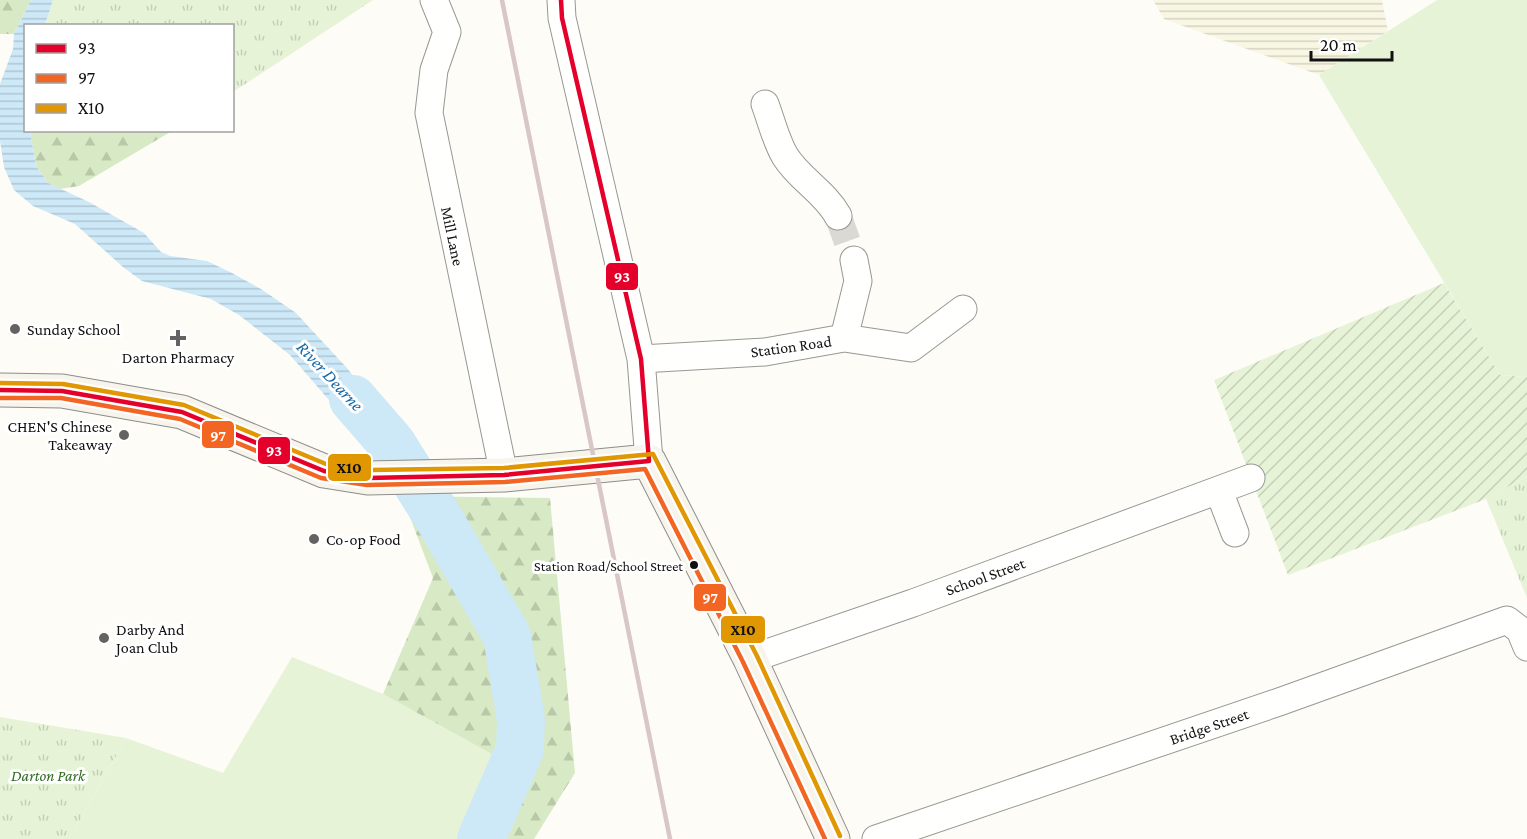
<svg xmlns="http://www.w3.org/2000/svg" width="1527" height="839" viewBox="0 0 1527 839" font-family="'Crimson Pro',serif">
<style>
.farmland{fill:url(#farmland-rules)}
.grass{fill:#e7f3d7}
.forest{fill:url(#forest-firs)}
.park{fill:url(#park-tufts)}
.garden{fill:url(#garden-furrows)}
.water{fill:url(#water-rules)}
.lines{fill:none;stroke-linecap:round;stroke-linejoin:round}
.river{stroke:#cde8f7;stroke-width:48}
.street-tunnel{stroke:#dad9d4;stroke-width:27;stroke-dasharray:27 14;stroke-linecap:butt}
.street-casing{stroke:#979795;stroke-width:29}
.secondary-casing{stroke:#8e8d8b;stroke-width:35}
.street{stroke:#fffffe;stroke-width:27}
.secondary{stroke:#f6f4eb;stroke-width:33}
.rail{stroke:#d9c6c7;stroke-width:4.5}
.bus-1-casing{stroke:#fff;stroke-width:9}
.bus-2-casing{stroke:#fff;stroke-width:9}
.bus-3-casing{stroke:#fff;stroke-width:9}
.bus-1{stroke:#e4002b;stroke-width:4.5}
.bus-2{stroke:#f26522;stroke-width:4.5}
.bus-3{stroke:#e09702;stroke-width:4.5}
.poi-dot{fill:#646362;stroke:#fff;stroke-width:2}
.bus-dot{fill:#111;stroke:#fff;stroke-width:2}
.labels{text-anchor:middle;stroke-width:6;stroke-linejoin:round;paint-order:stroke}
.bus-label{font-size:14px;fill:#111;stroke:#fff;text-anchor:end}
.street-label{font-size:16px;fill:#111;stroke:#fff}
.poi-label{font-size:16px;fill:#111;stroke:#fff;text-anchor:start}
.park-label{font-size:16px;font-style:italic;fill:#2f6b1f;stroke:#fff}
.water-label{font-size:18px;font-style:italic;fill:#1768a6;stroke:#fff}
.line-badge{stroke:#fff;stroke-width:2}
.badge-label{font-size:16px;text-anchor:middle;font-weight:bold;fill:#fff}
.pale-badge-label{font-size:16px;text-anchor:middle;font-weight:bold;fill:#111}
</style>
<defs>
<pattern id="farmland-rules" width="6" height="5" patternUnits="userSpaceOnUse" patternTransform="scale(1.5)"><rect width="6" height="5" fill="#f9f7e4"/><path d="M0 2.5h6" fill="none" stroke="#d4d3c3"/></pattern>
<pattern id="forest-firs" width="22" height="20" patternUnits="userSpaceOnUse" patternTransform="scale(1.5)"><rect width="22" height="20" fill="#d8eac5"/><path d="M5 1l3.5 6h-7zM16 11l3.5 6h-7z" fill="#b8c8a8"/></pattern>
<pattern id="park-tufts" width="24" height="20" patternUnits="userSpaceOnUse" patternTransform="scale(1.5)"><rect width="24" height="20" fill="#e7f3d7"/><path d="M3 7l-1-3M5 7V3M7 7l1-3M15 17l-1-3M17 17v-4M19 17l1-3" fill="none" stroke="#c5cfb8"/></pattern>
<pattern id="garden-furrows" width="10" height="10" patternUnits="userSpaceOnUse" patternTransform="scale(1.5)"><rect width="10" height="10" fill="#e7f3d7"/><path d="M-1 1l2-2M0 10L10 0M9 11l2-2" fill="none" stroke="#c5cfb8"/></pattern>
<pattern id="water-rules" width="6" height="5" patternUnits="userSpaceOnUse" patternTransform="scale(1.5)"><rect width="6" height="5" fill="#cde8f7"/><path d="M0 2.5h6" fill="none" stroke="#afc6d3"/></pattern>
</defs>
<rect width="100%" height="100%" fill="#fdfcf7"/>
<path class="farmland" d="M 1153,0 L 1382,0 L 1388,31 L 1319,75 L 1164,19 Z"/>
<path class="grass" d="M 1437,0 L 1527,0 L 1527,377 L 1500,375 L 1319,75 Z
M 292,657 L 383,694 L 493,754 L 463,839 L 69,839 L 126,738 L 223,773 Z"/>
<path class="forest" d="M 0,0 L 31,0 L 14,34 L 0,34 Z
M 30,131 L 171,130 L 172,131 L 79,186 L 60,189 L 48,183 L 36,166 Z
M 402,496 L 550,498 L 575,773 L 534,839 L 463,839 L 492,754 L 383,694 L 433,578 Z"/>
<path class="park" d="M 53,0 L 373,0 L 233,92 L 232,26 L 45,26 Z
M 1527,476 L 1527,598 L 1486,499 Z
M 0,717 L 126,738 L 69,839 L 0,839 Z"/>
<path class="garden" d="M 1444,283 L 1500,375 L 1527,377 L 1527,476 L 1486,499 L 1288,575 L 1214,380 Z"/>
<path class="water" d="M 31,0 L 53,0 L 45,25 L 26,26 L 26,130 L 30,131 L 36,166 L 48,183 L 89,202 L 144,233 L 161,252 L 170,256 L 207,261 L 232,273 L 261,289 L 296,313 L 346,367 L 402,435 L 424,451 L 366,447 L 361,437 L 290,355 L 239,315 L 211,299 L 142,281 L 123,267 L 75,224 L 33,206 L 14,190 L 4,167 L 0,141 L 0,84 L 13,49 L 14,34 Z"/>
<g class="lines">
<path class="river" d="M 353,399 L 392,444 L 441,522 L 507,636 L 521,720 L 520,749 L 481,839"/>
<path class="street-tunnel" d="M 838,216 L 854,260"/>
<defs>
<path id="street" d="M 434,0 L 447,32 L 434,70 L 429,113 L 504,475
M 561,0 L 562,18 L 641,359 L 649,461
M 765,104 C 771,120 776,141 785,156 C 799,179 825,192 838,216
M 844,338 L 858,281 L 854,260
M 641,359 L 765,352 L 844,338 L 911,348 L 963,309
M 1219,491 L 1235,533
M 750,659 L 913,603 L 1251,478
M 876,839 L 1279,702 L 1507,620 L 1520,630 L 1527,647"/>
<path id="secondary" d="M 0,390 L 62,391 L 182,412 L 324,471 L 368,478 L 504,475 L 649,461 L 750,659 L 833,839"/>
</defs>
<use href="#street" class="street-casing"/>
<use href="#secondary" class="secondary-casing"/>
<use href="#street" class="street"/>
<use href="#secondary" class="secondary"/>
<path class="rail" d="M 502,0 L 670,839"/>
<defs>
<path id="bus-1" d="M 0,390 L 62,391 L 182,412 L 324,471 L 368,478 L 504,475 L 649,461 L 641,359 L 562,18 L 561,0"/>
<path id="bus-2" d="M 0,398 L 61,398 L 180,419 L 321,478 L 367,485 L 505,482 L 645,469 L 743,662 L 825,839"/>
<path id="bus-3" d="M 0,383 L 63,384 L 184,405 L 326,464 L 369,470 L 504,468 L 653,454 L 757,656 L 840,836"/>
</defs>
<use href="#bus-1" class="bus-1-casing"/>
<use href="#bus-2" class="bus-2-casing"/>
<use href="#bus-3" class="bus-3-casing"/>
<use href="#bus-1" class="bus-1"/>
<use href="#bus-2" class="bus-2"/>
<use href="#bus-3" class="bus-3"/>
</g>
<g class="poi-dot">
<circle cx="15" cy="329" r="6"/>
<path d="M175 329h6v6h6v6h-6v6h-6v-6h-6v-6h6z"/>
<circle cx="124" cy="435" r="6"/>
<circle cx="314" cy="539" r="6"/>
<circle cx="104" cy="638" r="6"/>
</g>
<circle class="bus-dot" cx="694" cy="565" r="5"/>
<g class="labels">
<g class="bus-label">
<text x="683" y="571">Station Road/School Street</text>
</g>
<g class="street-label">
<text transform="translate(453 236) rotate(78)" y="6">Mill Lane</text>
<text transform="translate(791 346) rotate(-8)" y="6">Station Road</text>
<text transform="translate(985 576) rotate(-20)" y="6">School Street</text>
<text transform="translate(1209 726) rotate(-19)" y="6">Bridge Street</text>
</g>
<g class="poi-label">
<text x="27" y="335">Sunday School</text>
<text x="178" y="363" text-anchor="middle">Darton Pharmacy</text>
<text x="112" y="432" text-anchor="end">CHEN'S Chinese<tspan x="112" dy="18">Takeaway</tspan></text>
<text x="326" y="545">Co-op Food</text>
<text x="116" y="635">Darby And<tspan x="116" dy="18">Joan Club</tspan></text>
</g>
<g class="park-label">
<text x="48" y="781">Darton Park</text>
</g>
<g class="water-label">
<text transform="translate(330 376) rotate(47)" y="6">River Dearne</text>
</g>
</g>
<g class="line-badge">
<rect x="605" y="262" width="34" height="29" rx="6" fill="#e4002b"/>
<rect x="201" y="420" width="34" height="29" rx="6" fill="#f26522"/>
<rect x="257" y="436" width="34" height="29" rx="6" fill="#e4002b"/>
<rect x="327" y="453" width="45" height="29" rx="6" fill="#e09702"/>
<rect x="693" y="583" width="34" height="29" rx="6" fill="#f26522"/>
<rect x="720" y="615" width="46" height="29" rx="6" fill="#e09702"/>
</g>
<g class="badge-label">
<text x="622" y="282">93</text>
<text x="218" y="441">97</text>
<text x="274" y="456">93</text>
<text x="710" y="603">97</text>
</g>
<g class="pale-badge-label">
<text x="349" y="473">X10</text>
<text x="743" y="635">X10</text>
</g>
<rect x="24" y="24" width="210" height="108" fill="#ffffff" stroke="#a0a0a0" stroke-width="1.5"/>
<rect x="36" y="44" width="30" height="9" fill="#e4002b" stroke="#a0a0a0" stroke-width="1.5"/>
<text x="78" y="54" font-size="18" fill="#111111">93</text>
<rect x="36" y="74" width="30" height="9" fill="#f26522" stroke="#a0a0a0" stroke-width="1.5"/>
<text x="78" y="84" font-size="18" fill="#111111">97</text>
<rect x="36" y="104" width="30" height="9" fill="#e09702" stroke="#a0a0a0" stroke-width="1.5"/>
<text x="78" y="114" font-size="18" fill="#111111">X10</text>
<path d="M1311 51v9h81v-9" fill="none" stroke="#111111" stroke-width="3"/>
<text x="1320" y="51" font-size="18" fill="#111111" stroke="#ffffff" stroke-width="4.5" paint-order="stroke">20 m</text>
</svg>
